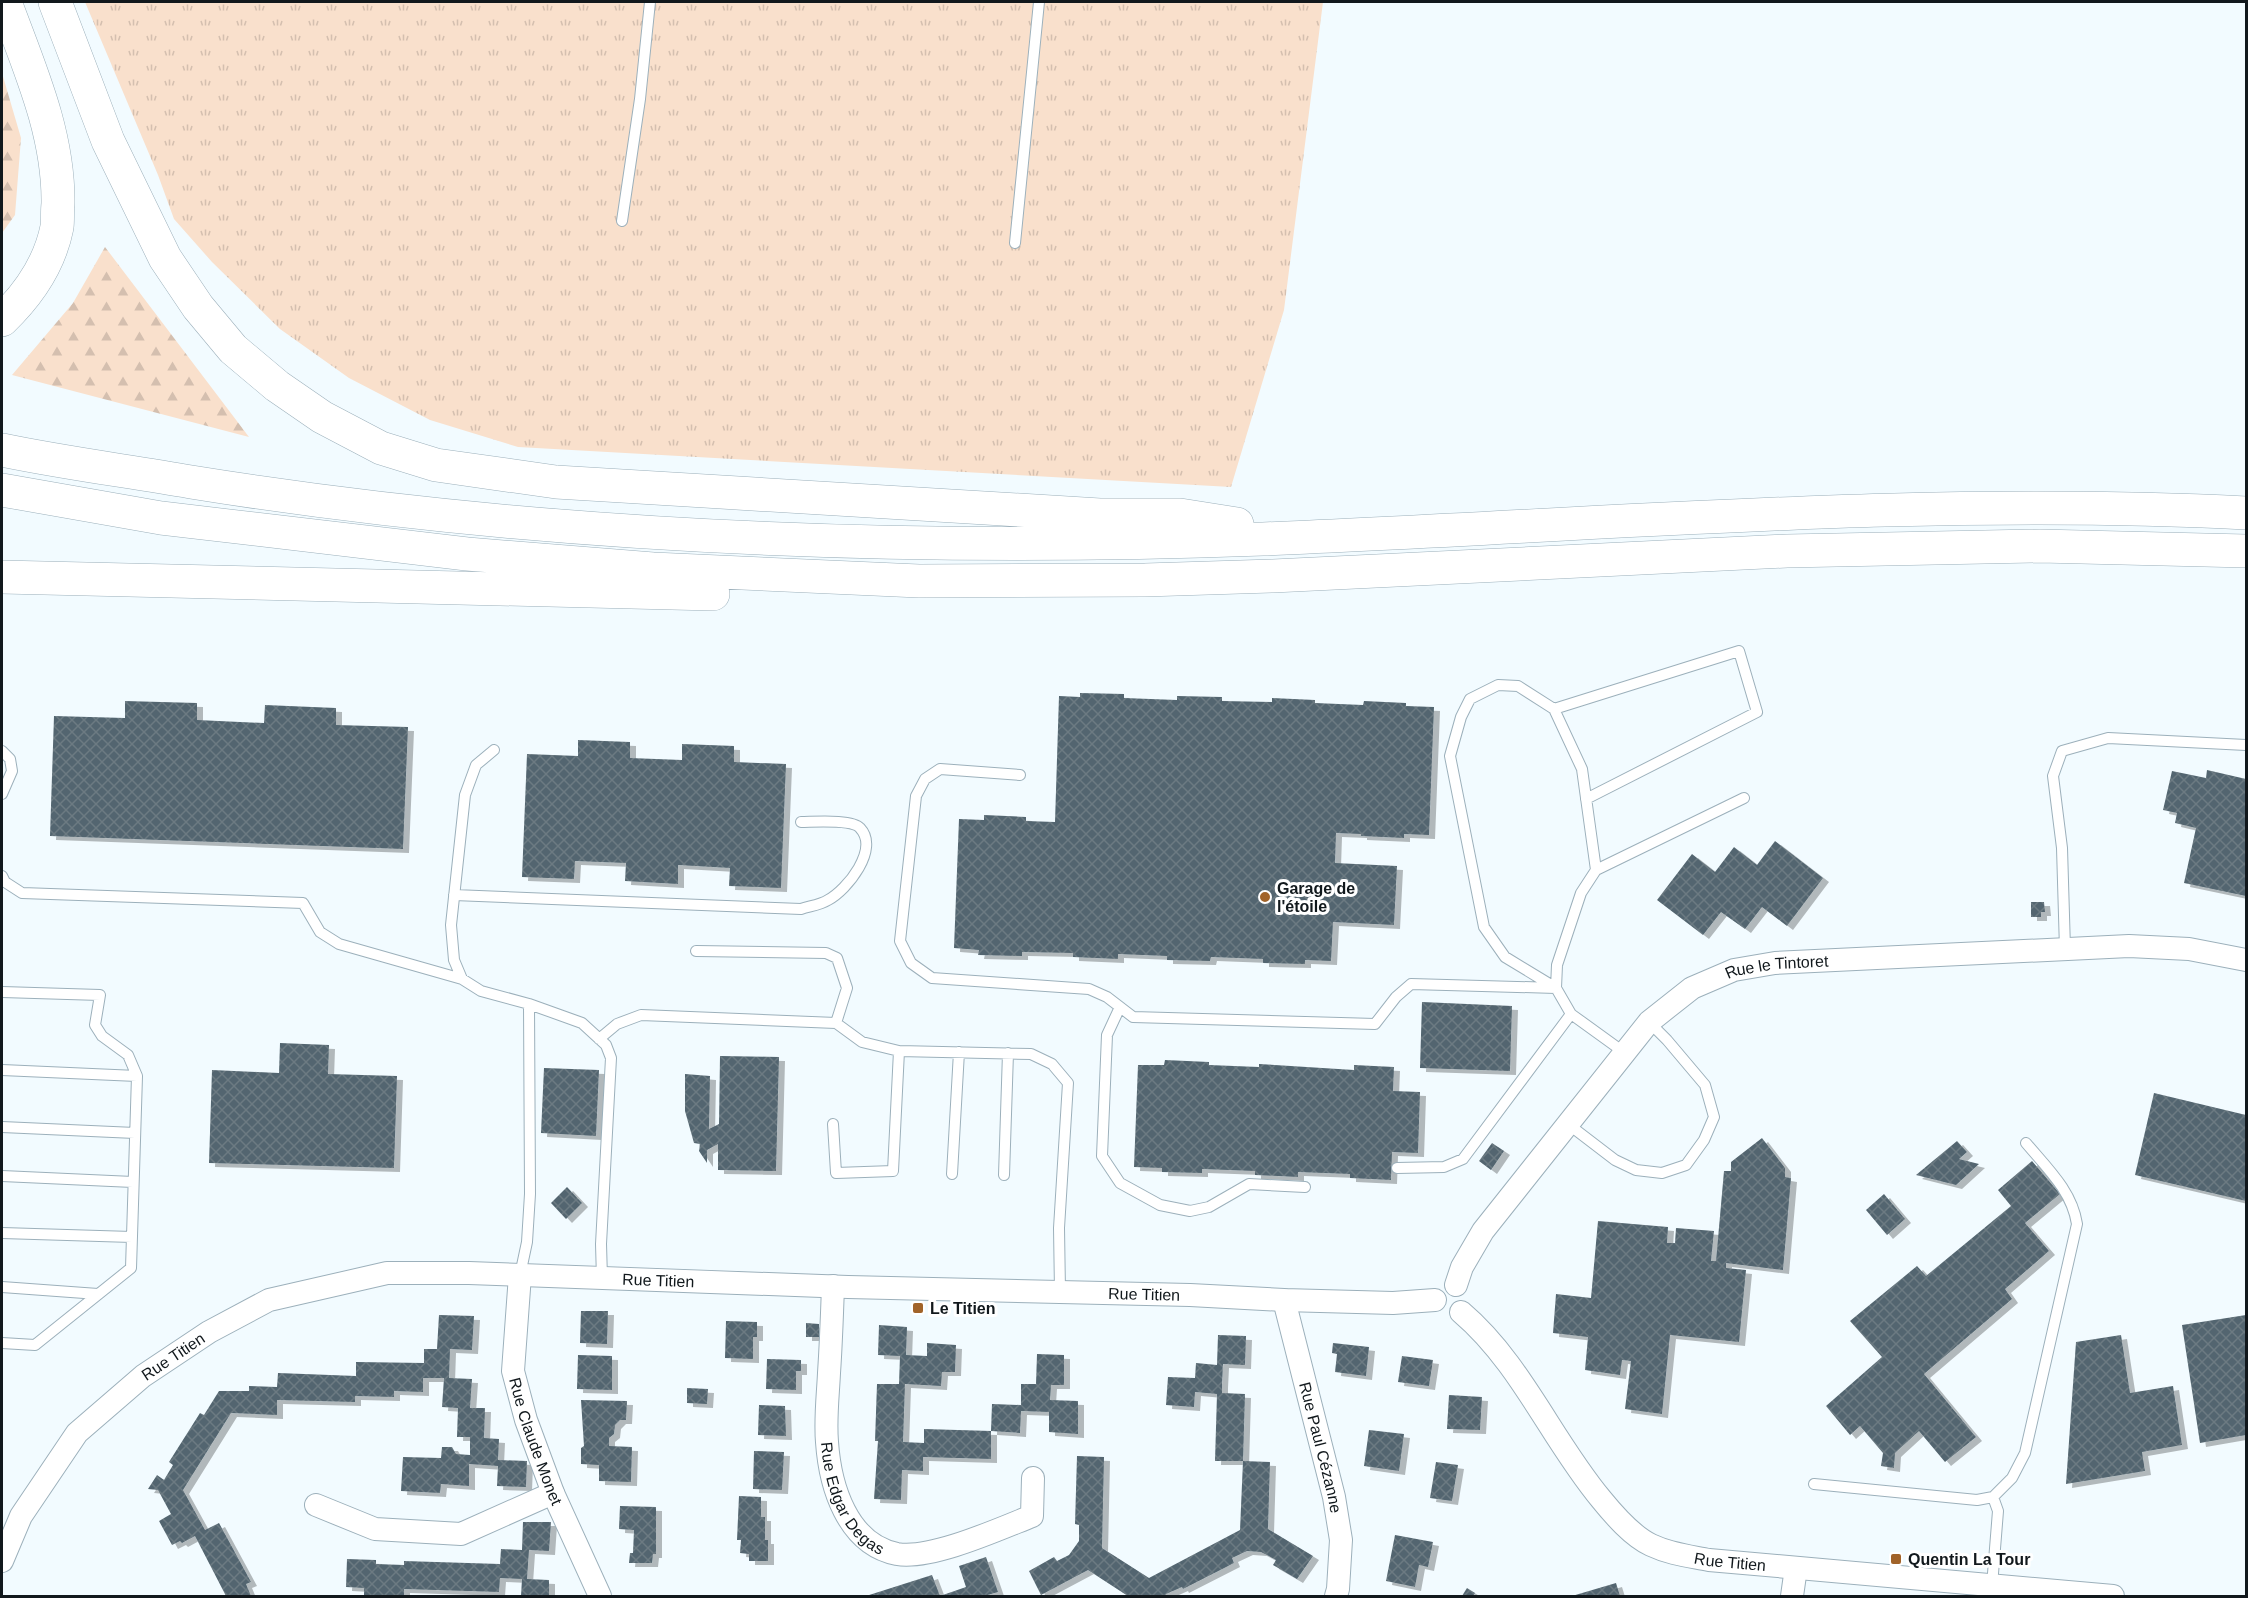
<svg xmlns="http://www.w3.org/2000/svg" width="2248" height="1598" viewBox="0 0 2248 1598" font-family="Helvetica,sans-serif">
<style>
.grass{fill:url(#grass-tufts)}
.forest{fill:url(#forest-firs)}
.building{fill:url(#building-cross-hatch);filter:url(#shadow)}
.lines{fill:none;stroke-linecap:round;stroke-linejoin:round}
.lane-casing{stroke:#9cb0bb;stroke-width:12}
.street-casing{stroke:#9cb0bb;stroke-width:24}
.highway-casing{stroke:#9cb0bb;stroke-width:34}
.lane{stroke:#fff;stroke-width:10}
.street{stroke:#fff;stroke-width:22}
.highway{stroke:#fff;stroke-width:33}
.poi-dot{fill:#a16329;stroke:#fff;stroke-width:2}
.labels{text-anchor:middle;stroke-width:6;stroke-linejoin:round;paint-order:stroke}
.poi-label{font-size:16px;font-weight:bold;fill:#11181c;stroke:#fff;text-anchor:start}
.street-label{font-size:16px;fill:#11181c;stroke:#fff}
</style>
<defs>
<pattern id="grass-tufts" width="24" height="20" patternUnits="userSpaceOnUse" patternTransform="scale(1.5)"><rect width="24" height="20" fill="#f9e0cc"/><path d="M3 7l-1-3M5 7V3M7 7l1-3M15 17l-1-3M17 17v-4M19 17l1-3" fill="none" stroke="#d4bfaf"/></pattern>
<pattern id="forest-firs" width="22" height="20" patternUnits="userSpaceOnUse" patternTransform="scale(1.5)"><rect width="22" height="20" fill="#f9e0cc"/><path d="M5 1l3.5 6h-7zM16 11l3.5 6h-7z" fill="#d4bfaf"/></pattern>
<pattern id="building-cross-hatch" width="8" height="8" patternUnits="userSpaceOnUse" patternTransform="scale(1.5)"><rect width="8" height="8" fill="#53656f"/><path d="M0 0l8 8M0 8l8-8" fill="none" stroke="#6c7a82"/></pattern>
<filter id="shadow"><feDropShadow dx="6" dy="4" stdDeviation="0" flood-color="#0004"/></filter>
</defs>
<rect width="100%" height="100%" fill="#f2fbff"/>
<path class="grass" d="M 85,2 L 1323,2 L 1284,310 L 1231,487 L 518,447 L 430,420 L 349,378 L 280,329 L 212,262 L 174,219 L 158,175 Z"/>
<path class="forest" d="M 2,73 L 21,138 L 15,215 L 2,233 Z
M 105,247 L 249,437 L 12,375 L 73,303 Z"/>
<path class="building" d="M 1080,693 L 1124,694 L 1124,698 L 1177,700 L 1177,696 L 1222,697 L 1222,701 L 1272,702 L 1272,698 L 1315,700 L 1315,703 L 1363,705 L 1364,701 L 1406,703 L 1406,706 L 1434,707 L 1429,835 L 1404,834 L 1404,838 L 1361,836 L 1361,834 L 1336,833 L 1335,863 L 1397,866 L 1394,925 L 1333,922 L 1331,961 L 1305,960 L 1305,964 L 1263,963 L 1263,959 L 1211,957 L 1210,961 L 1167,960 L 1167,956 L 1118,954 L 1118,959 L 1073,957 L 1073,953 L 1022,952 L 1022,956 L 978,955 L 979,950 L 954,948 L 959,819 L 984,820 L 984,815 L 1026,817 L 1026,821 L 1055,822 L 1059,696 L 1080,697 Z
M 125,701 L 197,703 L 197,720 L 264,723 L 265,705 L 336,708 L 336,725 L 408,727 L 403,849 L 50,836 L 54,716 L 125,718 Z
M 578,740 L 630,742 L 630,758 L 682,760 L 682,744 L 734,746 L 734,762 L 786,764 L 781,888 L 729,886 L 730,868 L 678,865 L 678,884 L 625,881 L 626,863 L 575,861 L 574,879 L 522,877 L 527,754 L 578,756 Z
M 2207,770 L 2246,779 L 2246,896 L 2184,883 L 2196,828 L 2175,823 L 2177,813 L 2163,810 L 2172,771 L 2206,778 Z
M 1775,841 L 1823,878 L 1787,926 L 1762,907 L 1745,929 L 1721,912 L 1703,935 L 1657,900 L 1692,854 L 1715,872 L 1734,847 L 1757,865 Z
M 2031,902 L 2044,902 L 2045,912 L 2041,912 L 2041,917 L 2031,917 Z
M 1422,1002 L 1512,1006 L 1510,1071 L 1420,1068 Z
M 280,1043 L 329,1045 L 328,1074 L 397,1076 L 394,1168 L 209,1163 L 212,1070 L 279,1073 Z
M 720,1056 L 779,1057 L 776,1171 L 718,1170 L 718,1144 L 707,1150 L 707,1163 L 699,1151 L 700,1144 L 694,1143 L 685,1111 L 685,1074 L 710,1076 L 709,1129 L 719,1124 Z
M 1165,1060 L 1209,1062 L 1209,1065 L 1259,1067 L 1259,1064 L 1354,1070 L 1354,1065 L 1394,1067 L 1393,1091 L 1420,1092 L 1418,1153 L 1392,1152 L 1391,1180 L 1350,1178 L 1350,1174 L 1298,1172 L 1298,1177 L 1255,1175 L 1255,1171 L 1202,1169 L 1202,1173 L 1162,1172 L 1162,1168 L 1134,1167 L 1138,1065 L 1164,1065 Z
M 544,1068 L 599,1070 L 596,1136 L 541,1133 Z
M 2154,1093 L 2246,1115 L 2246,1201 L 2135,1175 Z
M 1762,1138 L 1785,1168 L 1785,1177 L 1791,1178 L 1783,1270 L 1726,1263 L 1726,1268 L 1746,1270 L 1739,1342 L 1670,1335 L 1662,1414 L 1625,1409 L 1631,1361 L 1622,1360 L 1620,1375 L 1585,1370 L 1588,1337 L 1553,1333 L 1556,1294 L 1591,1298 L 1598,1221 L 1668,1227 L 1667,1243 L 1675,1243 L 1676,1228 L 1714,1231 L 1711,1261 L 1716,1261 L 1724,1171 L 1731,1171 L 1731,1162 Z
M 1957,1141 L 1967,1152 L 1959,1159 L 1979,1164 L 1956,1185 L 1916,1175 Z
M 1492,1143 L 1504,1151 L 1491,1170 L 1479,1161 Z
M 2032,1161 L 2060,1194 L 2025,1223 L 2049,1251 L 2005,1289 L 2012,1299 L 1924,1374 L 1976,1437 L 1945,1462 L 1919,1431 L 1895,1453 L 1894,1468 L 1881,1466 L 1883,1453 L 1860,1426 L 1850,1435 L 1826,1406 L 1882,1357 L 1850,1321 L 1917,1266 L 1926,1276 L 2011,1206 L 1998,1190 Z
M 567,1187 L 582,1203 L 566,1219 L 551,1203 Z
M 1884,1194 L 1905,1219 L 1887,1235 L 1866,1210 Z
M 581,1311 L 608,1311 L 607,1344 L 580,1343 Z
M 439,1315 L 474,1316 L 472,1350 L 450,1349 L 449,1378 L 472,1379 L 470,1408 L 485,1408 L 484,1438 L 499,1439 L 498,1460 L 527,1461 L 526,1487 L 497,1486 L 498,1466 L 469,1464 L 469,1486 L 441,1484 L 440,1493 L 401,1491 L 403,1457 L 441,1458 L 442,1447 L 452,1447 L 456,1454 L 470,1455 L 470,1437 L 457,1437 L 458,1408 L 442,1407 L 444,1378 L 423,1378 L 423,1392 L 394,1391 L 394,1397 L 355,1396 L 355,1402 L 277,1400 L 277,1415 L 231,1413 L 183,1490 L 205,1530 L 219,1523 L 251,1582 L 246,1584 L 251,1596 L 226,1596 L 195,1536 L 182,1543 L 180,1541 L 172,1545 L 159,1521 L 171,1514 L 158,1490 L 148,1489 L 157,1475 L 164,1480 L 173,1465 L 169,1462 L 200,1413 L 204,1415 L 219,1391 L 249,1391 L 249,1386 L 277,1387 L 278,1373 L 356,1376 L 356,1362 L 424,1363 L 424,1349 L 437,1349 Z
M 2246,1315 L 2246,1435 L 2200,1443 L 2182,1325 Z
M 726,1321 L 757,1322 L 757,1337 L 753,1337 L 753,1359 L 725,1358 Z
M 806,1323 L 819,1324 L 819,1337 L 806,1337 Z
M 879,1325 L 907,1327 L 906,1355 L 927,1356 L 927,1343 L 956,1345 L 955,1372 L 942,1372 L 941,1386 L 905,1384 L 903,1442 L 924,1443 L 924,1429 L 991,1431 L 992,1404 L 1021,1405 L 1021,1384 L 1036,1384 L 1037,1354 L 1064,1355 L 1064,1385 L 1051,1385 L 1050,1400 L 1078,1401 L 1078,1434 L 1049,1432 L 1049,1412 L 1021,1411 L 1020,1433 L 991,1431 L 991,1459 L 923,1457 L 923,1471 L 902,1470 L 901,1500 L 874,1499 L 878,1441 L 875,1441 L 877,1384 L 899,1384 L 900,1356 L 878,1355 Z
M 1218,1335 L 1246,1336 L 1245,1365 L 1223,1364 L 1222,1384 L 1222,1393 L 1245,1394 L 1243,1461 L 1215,1461 L 1217,1394 L 1195,1392 L 1194,1407 L 1166,1405 L 1168,1377 L 1195,1378 L 1196,1363 L 1217,1365 Z
M 2121,1335 L 2130,1393 L 2173,1386 L 2182,1445 L 2142,1452 L 2145,1471 L 2066,1484 L 2076,1342 Z
M 1333,1343 L 1369,1347 L 1366,1376 L 1335,1372 L 1337,1354 L 1332,1353 Z
M 578,1355 L 612,1356 L 612,1390 L 577,1389 Z
M 1402,1356 L 1433,1360 L 1429,1386 L 1398,1382 Z
M 767,1359 L 801,1360 L 801,1371 L 796,1371 L 796,1390 L 766,1389 Z
M 687,1388 L 708,1389 L 707,1404 L 687,1403 Z
M 1449,1395 L 1482,1397 L 1480,1430 L 1447,1429 Z
M 581,1400 L 627,1401 L 626,1420 L 620,1420 L 615,1425 L 614,1434 L 609,1438 L 609,1446 L 632,1447 L 631,1482 L 599,1481 L 599,1465 L 581,1464 L 581,1448 L 584,1446 Z
M 759,1405 L 785,1406 L 786,1436 L 758,1435 Z
M 1369,1430 L 1404,1434 L 1399,1471 L 1364,1466 Z
M 754,1451 L 784,1452 L 782,1490 L 753,1489 Z
M 1077,1456 L 1104,1457 L 1102,1548 L 1149,1578 L 1240,1530 L 1243,1461 L 1270,1462 L 1268,1529 L 1313,1556 L 1297,1579 L 1273,1565 L 1276,1560 L 1261,1552 L 1247,1551 L 1232,1558 L 1234,1563 L 1183,1589 L 1182,1587 L 1166,1594 L 1165,1596 L 1128,1596 L 1088,1570 L 1041,1595 L 1029,1571 L 1054,1557 L 1057,1561 L 1069,1555 L 1079,1541 L 1079,1525 L 1075,1524 Z
M 1436,1462 L 1458,1465 L 1452,1501 L 1430,1498 Z
M 739,1496 L 761,1497 L 761,1517 L 765,1517 L 765,1540 L 768,1540 L 768,1561 L 749,1561 L 749,1554 L 740,1553 L 741,1540 L 737,1540 Z
M 620,1506 L 656,1507 L 656,1554 L 653,1554 L 652,1563 L 629,1563 L 630,1553 L 633,1553 L 634,1530 L 619,1529 Z
M 523,1522 L 551,1522 L 549,1551 L 529,1550 L 527,1579 L 549,1580 L 549,1596 L 521,1596 L 522,1579 L 500,1578 L 499,1592 L 404,1589 L 404,1596 L 364,1596 L 364,1588 L 346,1587 L 347,1559 L 376,1560 L 376,1564 L 404,1565 L 404,1561 L 500,1564 L 501,1549 L 522,1550 Z
M 1395,1535 L 1433,1542 L 1428,1567 L 1419,1565 L 1415,1587 L 1386,1581 Z
M 986,1557 L 998,1592 L 984,1596 L 866,1596 L 932,1575 L 940,1596 L 966,1587 L 959,1566 Z
M 1616,1583 L 1620,1596 L 1572,1596 Z
M 1467,1588 L 1475,1593 L 1473,1596 L 1462,1596 Z"/>
<g class="lines">
<defs>
<path id="lane" d="M 622,221 L 640,99 L 650,2
M 1015,243 L 1039,2
M 1554,709 L 1739,651 L 1757,712 L 1586,799
M 494,750 L 476,765 L 465,795 L 451,925 L 454,960 L 462,979 L 481,991 L 529,1004 L 582,1023 L 606,1045 L 611,1058 L 601,1244 L 602,1278
M 2,751 L 10,759 L 12,771 L 2,794
M 1020,775 L 940,769 L 925,779 L 916,796 L 900,941 L 911,963 L 932,978 L 1089,989 L 1107,997 L 1133,1017 L 1375,1024 L 1396,997 L 1411,984 L 1556,988 L 1505,957 L 1484,927 L 1450,756 L 1461,717 L 1470,699 L 1498,685 L 1518,686 L 1554,709 L 1582,769 L 1596,870
M 2,876 L 5,882 L 22,893 L 303,903 L 320,932 L 339,944 L 462,979
M 454,895 L 801,909 C 810,906 820,905 828,900 C 847,890 880,849 860,828 C 852,819 814,822 801,822
M 2065,949 L 2062,848 L 2053,776 L 2062,751 L 2108,738 L 2246,745
M 696,951 L 826,953 L 837,958 L 847,988 L 836,1023
M 2,992 L 100,995 L 95,1025 L 102,1036 L 128,1055 L 137,1076 L 131,1268 L 35,1345 L 2,1343
M 1120,1007 L 1107,1035 L 1102,1156 L 1120,1183 L 1160,1205 L 1190,1211 L 1209,1207 L 1249,1184 L 1305,1187
M 599,1039 L 617,1024 L 641,1015 L 836,1023 L 862,1042 L 899,1051 L 1031,1054 L 1052,1064 L 1068,1083 L 1059,1228 L 1060,1291
M 1625,1053 L 1571,1014 L 1556,988 L 1557,965 L 1581,893 L 1596,870 L 1744,798
M 2,1070 L 137,1076
M 833,1124 L 836,1173 L 893,1171 L 899,1051
M 1568,1124 L 1615,1160 L 1636,1170 L 1662,1173 L 1686,1165 L 1704,1140 L 1714,1117 L 1705,1085 L 1667,1040 L 1649,1022
M 2,1127 L 135,1133
M 1397,1168 L 1444,1167 L 1463,1159 L 1571,1014
M 952,1174 L 959,1052
M 1004,1175 L 1008,1053
M 2,1176 L 133,1182
M 2,1233 L 132,1237
M 520,1275 L 527,1242 L 530,1194 L 529,1004
M 2,1287 L 98,1294
M 1814,1484 L 1977,1500 L 1993,1497 L 2012,1478 L 2025,1453 L 2077,1224 C 2072,1191 2047,1168 2026,1143
M 1992,1586 L 1998,1511 L 1993,1497"/>
<g id="street">
<path id="s1" d="M 520,1275 L 513,1371 L 526,1420 L 553,1493 L 600,1596"/>
<path id="s2" d="M 1456,1285 L 1462,1267 L 1483,1231 L 1649,1022 L 1692,988 L 1734,970 L 1775,963 L 2129,946 L 2189,949 L 2246,960"/>
<path id="s3" d="M 833,1286 C 832,1315 831,1344 829,1373 C 828,1395 825,1419 827,1442 C 830,1486 847,1544 897,1554 C 931,1560 999,1529 1032,1516 L 1033,1478"/>
<path id="s4" d="M 1284,1300 L 1334,1497 L 1341,1540 L 1338,1589 L 1336,1596"/>
<path id="s5" d="M 1461,1312 C 1521,1363 1551,1439 1601,1499 C 1614,1515 1632,1536 1651,1545 C 1670,1554 1689,1556 1709,1560 L 2113,1596"/>
<path d="M 316,1505 L 375,1529 L 461,1534 L 553,1493"/>
<path id="s6" d="M 2,1561 L 21,1516 L 77,1433 L 143,1376 L 209,1332 L 269,1300 L 387,1273 L 469,1273 L 848,1287 L 1190,1295 L 1284,1300 L 1393,1303 L 1435,1300"/>
<path d="M 1792,1596 L 1796,1568"/>
</g>
<path id="highway" d="M 55,2 L 108,141 L 165,258 L 198,307 L 233,349 L 277,386 L 322,417 L 381,448 L 436,465 L 556,482 L 1100,515 L 1180,515 L 1237,524
M 2,320 C 28,295 50,263 57,227 C 58,220 57,211 58,204 C 59,133 29,67 5,2
M 2,450 C 64,463 128,471 191,482 C 545,539 905,552 1263,539 C 1590,526 1919,496 2246,513
M 2,490 L 161,518 L 467,554 L 653,569 L 919,581 L 1145,580 L 1273,576 L 1787,551 L 2040,546 L 2246,551
M 2,577 L 713,594"/>
</defs>
<use href="#lane" class="lane-casing"/>
<use href="#street" class="street-casing"/>
<use href="#highway" class="highway-casing"/>
<use href="#lane" class="lane"/>
<use href="#street" class="street"/>
<use href="#highway" class="highway"/>
</g>
<g class="poi-dot">
<circle cx="1265" cy="897" r="6"/>
<rect x="912" y="1302" width="12" height="12" rx="3"/>
<rect x="1890" y="1553" width="12" height="12" rx="3"/>
</g>
<g class="labels">
<g class="poi-label">
<text x="1277" y="894">Garage de<tspan x="1277" dy="18">l'étoile</tspan></text>
<text x="930" y="1314">Le Titien</text>
<text x="1908" y="1565">Quentin La Tour</text>
</g>
<g class="street-label">
<text dy="6" stroke="none"><textPath href="#s2" startOffset="471">Rue le Tintoret</textPath></text>
<text dy="6" stroke="none"><textPath href="#s6" startOffset="776">Rue Titien</textPath></text>
<text dy="6" stroke="none"><textPath href="#s6" startOffset="1262">Rue Titien</textPath></text>
<text dy="6" stroke="none"><textPath href="#s6" startOffset="272">Rue Titien</textPath></text>
<text dy="6" stroke="none"><textPath href="#s1" startOffset="170">Rue Claude Monet</textPath></text>
<text dy="6" stroke="none"><textPath href="#s4" startOffset="152">Rue Paul Cézanne</textPath></text>
<text dy="6" stroke="none"><textPath href="#s3" startOffset="220">Rue Edgar Degas</textPath></text>
<text dy="6" stroke="none"><textPath href="#s5" startOffset="384">Rue Titien</textPath></text>
</g>
</g>
<rect width="2248" height="1598" fill="none" stroke="#11181c" stroke-width="6"/>
</svg>
